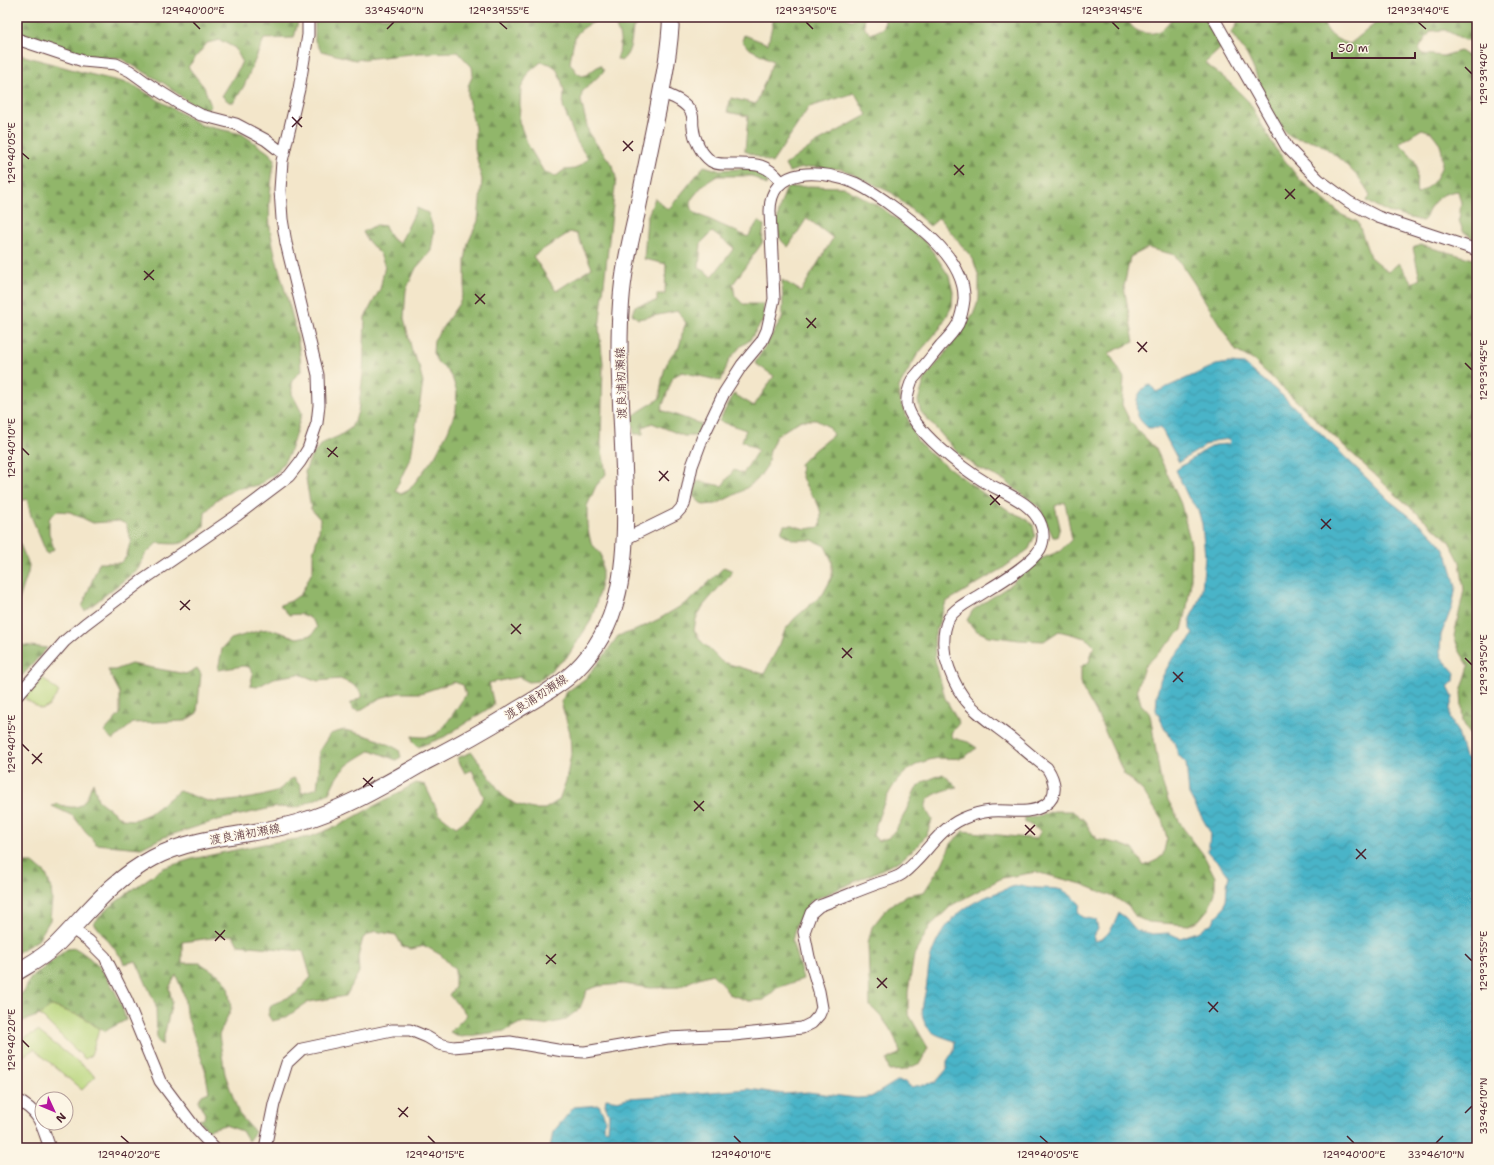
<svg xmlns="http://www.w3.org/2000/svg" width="1494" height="1165" viewBox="0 0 1494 1165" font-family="'Shantell Sans','Klee One',sans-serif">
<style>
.forest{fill:url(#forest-firs);stroke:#6e6a4b;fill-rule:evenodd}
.garden{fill:#b7d57b;stroke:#807a53}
.water{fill:url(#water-waves);stroke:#4a6a7a}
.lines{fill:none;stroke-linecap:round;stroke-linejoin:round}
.minor-casing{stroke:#633d43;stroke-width:13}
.secondary-casing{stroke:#633d43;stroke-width:18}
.minor{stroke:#fff;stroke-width:11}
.secondary{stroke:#fff;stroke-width:16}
.ticks{fill:none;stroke:#4a1f2b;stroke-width:1.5}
.labels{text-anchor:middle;stroke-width:3;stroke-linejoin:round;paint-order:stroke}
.street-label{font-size:12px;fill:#4a1f2b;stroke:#fcf5e5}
.neatline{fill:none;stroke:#4a1f2b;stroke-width:1.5}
.ticks-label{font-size:10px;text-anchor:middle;fill:#4a1f2b}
</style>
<defs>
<pattern id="forest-firs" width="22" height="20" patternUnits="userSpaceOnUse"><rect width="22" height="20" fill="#91b66b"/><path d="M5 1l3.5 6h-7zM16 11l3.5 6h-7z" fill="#789358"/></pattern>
<pattern id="water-waves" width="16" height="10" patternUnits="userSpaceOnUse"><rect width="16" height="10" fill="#4ab4c8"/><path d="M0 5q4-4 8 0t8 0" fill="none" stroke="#4092a3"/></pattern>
</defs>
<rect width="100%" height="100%" fill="#fcf5e5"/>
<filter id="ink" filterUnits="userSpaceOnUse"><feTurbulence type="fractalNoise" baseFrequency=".025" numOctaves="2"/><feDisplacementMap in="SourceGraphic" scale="8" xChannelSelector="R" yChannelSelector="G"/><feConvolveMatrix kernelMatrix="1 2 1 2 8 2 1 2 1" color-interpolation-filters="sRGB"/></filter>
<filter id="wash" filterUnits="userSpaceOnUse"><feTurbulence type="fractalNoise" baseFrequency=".012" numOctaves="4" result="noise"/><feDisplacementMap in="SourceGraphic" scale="16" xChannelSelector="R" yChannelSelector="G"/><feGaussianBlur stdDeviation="0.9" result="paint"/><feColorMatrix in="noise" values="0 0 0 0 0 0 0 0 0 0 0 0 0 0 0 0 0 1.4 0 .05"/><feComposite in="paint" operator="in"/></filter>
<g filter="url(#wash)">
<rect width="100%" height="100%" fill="#f3e6ca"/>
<path class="forest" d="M 17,17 L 261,17 L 263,21 L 299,18 L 294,38 L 264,39 L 244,86 L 234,102 L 229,102 L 222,96 L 238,70 L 242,61 L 235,48 L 220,40 L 207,43 L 188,67 L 204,87 L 211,106 L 205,111 L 187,101 L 165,84 L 120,58 L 99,57 L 76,53 L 29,39 L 17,33 Z
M 315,17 L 604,17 C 574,32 575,30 570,63 L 577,73 L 582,76 L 586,75 L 600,65 L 604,71 L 582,92 L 581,101 L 589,134 L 613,166 L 616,178 L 599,329 L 603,363 L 601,444 L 606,474 L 596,486 L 587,506 L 587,525 L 591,543 L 601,554 L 602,564 L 602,579 L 596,605 L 590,622 L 568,656 L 538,681 L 529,682 L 519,677 L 489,683 L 494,705 L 444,737 L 418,747 L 413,742 L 412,736 C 419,737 427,738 434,735 C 444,731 458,705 466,695 L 463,685 L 454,682 L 421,693 L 399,693 L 380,698 L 359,711 L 353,709 L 350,704 L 363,696 L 359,690 L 352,684 L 340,679 L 318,681 L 299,674 L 274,678 L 257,687 L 250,686 L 253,674 L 249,667 L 243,666 L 218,670 L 222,649 L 231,639 L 261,630 L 270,629 L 297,638 L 312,635 L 317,627 C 310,615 303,613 289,615 L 280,605 L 291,601 L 301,594 L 313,570 L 313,553 L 319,532 L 320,519 L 311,509 L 305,472 L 311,457 L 323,443 L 339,436 L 351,428 L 358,412 L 363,375 L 365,317 L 380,289 L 385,266 L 380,254 L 367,240 L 363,232 L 376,225 L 385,226 L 392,239 L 399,243 L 403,237 L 417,208 L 428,213 L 434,231 L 431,251 L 416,268 L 406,290 L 404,318 L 412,351 L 419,366 L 423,383 L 411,456 L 395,491 L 401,494 L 409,490 L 435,456 L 448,431 L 456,410 L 457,392 L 453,380 L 447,370 L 438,363 L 433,353 L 434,340 L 460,302 L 465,286 L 465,261 L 468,243 L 478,221 L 482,180 L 475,150 L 475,128 L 468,98 L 468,86 L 473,75 L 472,67 L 458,52 L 420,53 L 355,60 L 321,51 L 315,41 ZM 541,62 L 550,64 L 556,68 L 561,79 L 564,91 L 563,107 L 576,140 L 588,159 L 575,169 L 564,170 L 555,177 L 544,172 L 528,145 L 519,122 L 521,88 L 529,72 ZM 570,232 L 577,234 L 592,268 L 556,291 L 533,256 Z
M 606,17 L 655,17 L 643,19 L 633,28 C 631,40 632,53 621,61 L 617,59 C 623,42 621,28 606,17 Z
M 774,17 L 844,17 L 851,20 L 857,17 L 864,17 L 865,29 L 871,34 L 884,28 L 885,18 L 887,17 L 1128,17 C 1129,31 1146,36 1157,32 C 1163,30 1169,22 1173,17 L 1203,17 L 1220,41 L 1222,47 L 1205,63 L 1228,81 L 1249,102 L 1275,148 L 1300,180 L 1342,215 L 1358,222 L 1370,257 L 1388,272 L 1399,263 L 1412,283 L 1420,279 L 1413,248 L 1420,245 L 1477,260 L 1477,747 L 1463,722 L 1461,692 L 1469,666 L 1459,650 L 1454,636 L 1464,590 L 1460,562 L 1449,541 L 1394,493 L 1253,360 L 1236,351 L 1194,283 L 1175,255 L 1148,248 L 1130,257 L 1124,287 L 1134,342 L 1109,353 L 1124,378 L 1122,405 L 1131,423 L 1156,449 L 1181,504 L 1191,544 L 1191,582 L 1186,613 L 1182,630 L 1144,667 L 1137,689 L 1141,704 L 1150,714 L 1160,776 L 1168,800 L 1183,828 L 1203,854 L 1215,877 L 1215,893 L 1209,908 L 1199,920 L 1189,925 L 1148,922 L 1136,917 L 1129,907 L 1116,898 L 1082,884 L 1036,872 L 1002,878 L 952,905 L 930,926 L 914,955 L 908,992 L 908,1013 L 928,1048 L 920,1063 L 905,1070 L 889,1071 L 887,1060 L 900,1053 C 896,1035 884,1018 870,1006 L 868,943 L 872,927 L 888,907 L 907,895 L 924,892 L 942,864 L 951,844 L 963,831 L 1036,839 L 1041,831 L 1025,822 L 1025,817 L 1039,816 L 1054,811 L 1072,811 L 1084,820 L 1096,839 L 1120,844 L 1133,849 L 1144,866 L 1157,860 L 1163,855 L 1167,838 L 1162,820 L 1143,791 L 1124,774 L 1099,718 L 1081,686 L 1081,667 L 1089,662 L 1094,646 L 1086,638 L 1059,631 L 1044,641 L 1019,640 L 988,636 L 975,630 L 967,620 L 973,610 L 1006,588 L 1038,560 L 1060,551 L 1072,539 L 1065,502 L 1055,506 L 1060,527 L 1057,537 L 1053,537 L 1040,508 L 1004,480 L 978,468 L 959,454 L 921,412 L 918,401 L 925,378 L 947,351 L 973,315 L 979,299 L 979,277 L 973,259 L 939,218 L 930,226 L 892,193 L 842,169 L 812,167 L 798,169 L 789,172 L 785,165 L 816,143 L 867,115 L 855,93 L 809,107 L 772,163 L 745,151 L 748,116 L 727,112 L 731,98 L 756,104 L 773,61 L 750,49 L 742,41 L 744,35 L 768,44 Z
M 1239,17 L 1320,17 C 1329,34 1331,38 1350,44 L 1383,17 L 1477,17 L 1477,40 L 1465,40 L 1445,30 L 1431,31 L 1419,48 L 1422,54 L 1443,56 L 1460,51 L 1469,57 L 1477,95 L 1477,188 L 1475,209 L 1477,213 L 1477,239 L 1471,237 L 1463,231 L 1459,220 L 1461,203 L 1458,191 C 1445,192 1435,198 1429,210 C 1426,215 1427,218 1422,221 L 1388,212 L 1366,201 L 1370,197 C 1366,180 1332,150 1316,142 C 1308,139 1293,140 1287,133 C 1266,112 1261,81 1247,55 C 1242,48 1236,40 1231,33 L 1236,26 ZM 1422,129 L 1431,132 C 1434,136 1438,140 1440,145 C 1447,165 1437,185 1417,194 C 1415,184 1418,172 1416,164 C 1413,156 1405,149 1399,143 Z
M 17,54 L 85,73 L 131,84 L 201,125 L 242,134 L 269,153 L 275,159 C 271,182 268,204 270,227 C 276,275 300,322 301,371 L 292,380 L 292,394 L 302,413 L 289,454 L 278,471 L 259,485 L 235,489 L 216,500 L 205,513 L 204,526 C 183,545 185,545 157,543 L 145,555 L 138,569 L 85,611 L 82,607 L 99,563 L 120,563 L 126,557 L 131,540 L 126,524 L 119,521 L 93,523 L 70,512 L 57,511 L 49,519 L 49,533 L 54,549 L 47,554 L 31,516 L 27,499 L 18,502 L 17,509 Z
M 704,166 L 718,170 L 754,168 L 770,174 L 766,185 L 752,176 L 717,176 L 703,185 L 690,201 L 693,212 L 748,237 L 758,221 L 764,225 L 762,243 L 733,284 L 735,296 L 743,304 L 763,304 L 764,319 L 749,341 L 741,346 L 729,360 L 721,381 L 682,372 L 673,377 L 661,410 L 701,424 L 697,436 L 684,436 L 652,423 L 643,427 L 643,434 L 634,434 L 632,417 C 641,409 651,405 660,398 C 661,383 663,368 671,356 C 673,352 678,350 679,347 C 682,338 682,331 686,323 L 678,311 L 638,319 L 632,314 L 635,306 L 657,301 L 657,294 L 665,294 L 666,264 L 644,259 L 647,218 L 655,198 L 668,210 ZM 712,232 L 734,248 L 712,277 L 699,267 L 701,243 Z
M 809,186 L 843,187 L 882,208 L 928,244 L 949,276 L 953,292 L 952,306 L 941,327 L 917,355 L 899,387 L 899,399 L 917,440 L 933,456 L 983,493 L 1011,512 L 1023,517 L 1033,525 L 1035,535 L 1029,549 L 1002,569 L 946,602 L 934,637 L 935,660 L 945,698 L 959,723 L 951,733 L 953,738 L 968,742 L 977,748 C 973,750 968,755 964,757 C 956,760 942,757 933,759 C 895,767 883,801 873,835 L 878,841 L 888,838 L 897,828 L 905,813 L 915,790 L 923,782 L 943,774 L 957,787 C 947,790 924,794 926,808 C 927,812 930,816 932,820 L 927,834 L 917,846 L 901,860 L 870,875 L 811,901 L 796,925 L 792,941 L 803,979 L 777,988 L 764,1000 L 748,1001 L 729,994 L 721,983 L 712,974 L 696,979 L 679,987 L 650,988 L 623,984 L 599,986 L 587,990 L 580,1008 L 565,1020 L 544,1025 L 520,1023 L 505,1031 L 461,1037 L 450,1032 L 467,1015 L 449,995 L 455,987 L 455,970 L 441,955 L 425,946 L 411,949 L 402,946 L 396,935 L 375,931 L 363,938 L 358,957 L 359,972 L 346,996 L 308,1002 L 285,1018 L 272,1021 L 268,1015 L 271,1005 L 296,994 L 311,977 L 303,951 L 238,945 L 233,935 L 182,942 L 182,963 L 200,963 L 222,977 L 228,986 L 231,1009 L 219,1035 L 225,1074 L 239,1114 L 255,1132 L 248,1141 L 242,1131 L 225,1125 L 207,1130 L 199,1120 L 204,1119 L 205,1114 L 198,1101 L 202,1095 L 209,1092 L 205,1069 L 186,1013 L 184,995 L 176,975 L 169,988 L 172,1002 L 162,1045 L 157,1040 L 156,1005 L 136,961 L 124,964 L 121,957 L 94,923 L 106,910 L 125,895 L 163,868 L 192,859 L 264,844 L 310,837 L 340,825 L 416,783 L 425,785 L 439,814 L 456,827 L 469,818 L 484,797 L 472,770 L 465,773 L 457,758 L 472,752 L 503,796 L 515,804 L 533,809 L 545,809 L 559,800 L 566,781 L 571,754 L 570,733 L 561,702 L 567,692 L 586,678 L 603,657 L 618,636 L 634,631 L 659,619 L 691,600 L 724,567 L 733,571 L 703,606 L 696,619 L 694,630 L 701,641 L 722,662 L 764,674 L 780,644 L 785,630 L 795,618 L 823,594 L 832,577 L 832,561 L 825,546 L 812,540 L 794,540 L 781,533 L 784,525 L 792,525 L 805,529 L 820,527 C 825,501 809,498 802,477 C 800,473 801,468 800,464 L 814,450 L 833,435 L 829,427 L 816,420 L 801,420 L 776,436 L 770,450 L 767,466 L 757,480 L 742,491 L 716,504 L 703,505 L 693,496 L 697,481 L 722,486 L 734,470 L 743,474 L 758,450 L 742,441 L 746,430 L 719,421 L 734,394 L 754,406 L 774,376 L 755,363 L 782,319 L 783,306 L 782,280 L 801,291 L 833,238 L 807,218 L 788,247 C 786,245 781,241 780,238 C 774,222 780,203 787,188 Z
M 17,538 L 29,565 L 28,573 L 17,606 Z
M 17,639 L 22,645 L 47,648 L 21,677 L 17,677 Z
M 131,664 L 186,674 L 197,668 L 201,674 L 197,713 L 185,721 L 133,723 L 113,740 L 104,732 L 120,714 L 120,693 L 108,670 L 115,670 Z
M 344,730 C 364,734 382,740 399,750 L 401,757 L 396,760 L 371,750 C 348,764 340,767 329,793 L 296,808 L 276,807 L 218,820 L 164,837 L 141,848 L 96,844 L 73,816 L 52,806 L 58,804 C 83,813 85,802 93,782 L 98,800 L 122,819 L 134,820 L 149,814 L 179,791 C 189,794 204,801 214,802 C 226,802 271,797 280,789 C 287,784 284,782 294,778 L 301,787 L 301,793 L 317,788 L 319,772 L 319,751 L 330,734 Z
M 24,863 L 33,863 L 46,874 L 51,888 L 52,899 L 50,920 L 38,940 L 17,953 L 17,866 Z
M 75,948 C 102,963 118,991 126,1020 L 105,1031 L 99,1029 L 83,1017 L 52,1006 L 40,1015 L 17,1023 L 17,996 L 24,992 L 30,979 L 67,949 Z"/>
<path class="garden" d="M 43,678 L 59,692 L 48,707 L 41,709 L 24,698 Z
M 52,1006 L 83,1017 L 99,1029 L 91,1055 L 85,1059 L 40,1015 Z
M 38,1031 L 96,1076 L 82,1090 L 34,1049 L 17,1060 L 17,1042 Z"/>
<path class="water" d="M 1229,363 L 1244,364 L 1283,396 L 1390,501 L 1430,532 L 1441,544 L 1449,560 L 1456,587 L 1452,607 L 1441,635 L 1440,652 L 1442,658 L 1455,673 L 1454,681 L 1448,687 L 1453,697 L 1450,708 L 1450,718 L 1458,733 L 1465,757 L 1470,760 L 1475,757 L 1477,760 L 1475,765 L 1477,778 L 1477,1148 L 550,1148 L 553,1132 L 574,1107 L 599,1105 L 605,1118 L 604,1129 L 608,1130 L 609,1115 L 605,1105 L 606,1099 L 618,1101 L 626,1098 L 646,1097 L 749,1089 L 784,1094 L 808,1092 L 857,1098 L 871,1097 L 897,1081 L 906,1082 L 911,1087 L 936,1082 L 947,1069 L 947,1061 L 954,1050 L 955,1042 C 947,1037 936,1037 929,1029 C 918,1017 923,1003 926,989 C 928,977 928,965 932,953 C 943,922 966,903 996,893 C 1002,891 1009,887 1016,886 C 1023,885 1029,887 1037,888 C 1059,889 1062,886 1080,904 L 1078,912 L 1083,917 L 1096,920 L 1098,929 L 1094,936 L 1094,941 C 1108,940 1114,924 1119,913 L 1125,917 L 1136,930 L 1153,934 L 1169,933 L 1180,938 L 1200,931 L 1206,926 L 1213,923 L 1215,917 C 1231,908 1224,891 1229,876 C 1223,867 1214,860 1207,851 L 1209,846 L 1210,832 L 1189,794 L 1186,763 L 1179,756 L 1174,742 L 1165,729 L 1156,710 L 1157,695 L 1160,681 L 1172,659 L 1191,638 L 1193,633 L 1190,629 L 1190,618 L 1197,605 L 1202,589 L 1205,556 L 1202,524 L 1198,510 L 1188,497 L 1176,470 L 1202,452 L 1215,445 L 1229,444 L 1230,439 L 1213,441 L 1179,462 L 1161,428 L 1148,428 C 1145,425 1141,422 1139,418 C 1133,407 1137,387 1151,385 L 1156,392 L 1216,365 Z"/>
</g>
<g filter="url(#ink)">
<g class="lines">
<defs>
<path id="minor" d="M 1213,17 L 1287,147 L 1319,180 L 1349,202 L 1378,217 L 1477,250
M 17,39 L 83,61 L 116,64 L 130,71 L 151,86 L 178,103 L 201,115 L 236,124 L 266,140 L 284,154
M 661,92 C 672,97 685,101 691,112 C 694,117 692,122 693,127 C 694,139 701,154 711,161 C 717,165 723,164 729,164 C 752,164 766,161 781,182
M 17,696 L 65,641 L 85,624 L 143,580 L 236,516 L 289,476 L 300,462 L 308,449 L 317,423 L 319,405 L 318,375 L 286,243 L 282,219 L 280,190 L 282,161 L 299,89 L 308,35 L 308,17
M 71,928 L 89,941 L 105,957 L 127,1001 L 160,1081 L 196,1129 L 214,1148
M 17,1100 C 41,1113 41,1124 50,1148
M 265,1148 L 274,1104 L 287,1063 L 302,1049 L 392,1030 L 410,1030 L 427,1037 L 439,1044 L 453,1047 L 510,1042 L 563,1051 L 585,1052 L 667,1038 L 734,1035 L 802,1028 L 812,1023 L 819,1015 L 822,1008 L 819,991 L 809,957 L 804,932 L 811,913 L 819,906 C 838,899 857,891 876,884 C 884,881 895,879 902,874 C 924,858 936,831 962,819 C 971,815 980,812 991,811 C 1008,809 1028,816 1045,805 C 1059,796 1055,780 1047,768 C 1035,759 1024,749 1012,739 C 997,727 975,713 964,698 C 955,686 949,670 945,656 C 943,644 943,630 949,618 C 955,608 968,602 978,596 C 994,586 1031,565 1040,549 C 1044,541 1044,533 1041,525 C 1033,502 1003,493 985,482 C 963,469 911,429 907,404 C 906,396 909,388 912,380 C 922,369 931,357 941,345 C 947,339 954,331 958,324 C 961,317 963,308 964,300 C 966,262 923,229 896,209 C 883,199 870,190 855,183 C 824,170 770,164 770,211 L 774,299 L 767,330 L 762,341 L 742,365 L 724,393 L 702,439 L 692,466 L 684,505 L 676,514 L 625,539"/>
<path id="secondary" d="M 17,972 C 30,964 44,957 55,946 C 88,913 110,881 153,858 C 198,834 252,837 300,822 C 345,809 384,785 425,762 C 456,746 487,729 517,710 C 534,700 552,690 567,678 C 589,660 606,634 614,607 C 627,566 626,512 624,469 C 622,414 617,358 621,303 C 623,272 630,243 637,212 C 644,178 651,143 658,109 C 664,78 670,48 671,17"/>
</defs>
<use href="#minor" class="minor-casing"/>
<use href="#secondary" class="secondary-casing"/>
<use href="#minor" class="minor"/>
<use href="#secondary" class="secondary"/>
</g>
</g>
<path class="ticks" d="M 193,22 L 200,29M 499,22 L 507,29M 806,22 L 813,29M 1112,22 L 1119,29M 1418,22 L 1426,29M 387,29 L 394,22M 1465,67 L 1472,74M 292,117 L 302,127M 292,127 L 302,117M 623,141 L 633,151M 623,151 L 633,141M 22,153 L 29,159M 954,165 L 964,175M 954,175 L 964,165M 1285,189 L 1295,199M 1285,199 L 1295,189M 144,271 L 154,280M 144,280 L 154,270M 475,294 L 485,304M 475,304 L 485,294M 806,318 L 816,328M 807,328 L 816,318M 1137,342 L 1147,352M 1138,352 L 1147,342M 1465,363 L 1472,370M 22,448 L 29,455M 327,448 L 338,457M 328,457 L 337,447M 659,471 L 669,481M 659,481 L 668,471M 990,495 L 1000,505M 990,505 L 1000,495M 1321,519 L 1331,529M 1321,529 L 1331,519M 180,601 L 190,610M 180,610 L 190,600M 511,624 L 521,634M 511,634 L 521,624M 842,648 L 852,658M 842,658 L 852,648M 1465,658 L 1472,665M 1173,672 L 1183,682M 1173,682 L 1183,672M 22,744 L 29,751M 32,754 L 42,763M 32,764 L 42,753M 363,778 L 373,787M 363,787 L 373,777M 694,801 L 704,811M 694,811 L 704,801M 1025,825 L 1035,835M 1025,835 L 1035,825M 1356,849 L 1366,859M 1356,859 L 1366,849M 215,931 L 225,940M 215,941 L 225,930M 1465,954 L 1472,961M 546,955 L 556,964M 546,964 L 556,954M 877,978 L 887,988M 877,988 L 887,978M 1208,1002 L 1218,1012M 1209,1012 L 1218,1002M 22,1040 L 29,1047M 398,1108 L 408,1117M 1465,1113 L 1472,1106M 399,1117 L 408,1107M 121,1136 L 129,1143M 428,1136 L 435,1143M 734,1136 L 741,1143M 1040,1136 L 1048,1143M 1347,1136 L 1354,1143M 1436,1143 L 1443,1136"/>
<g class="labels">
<g class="street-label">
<text transform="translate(621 383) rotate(-92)" y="4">渡良浦初瀬線</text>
<text transform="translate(536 697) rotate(-33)" y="4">渡良浦初瀬線</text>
<text transform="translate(245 834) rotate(-10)" y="4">渡良浦初瀬線</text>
</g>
</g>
<rect width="1494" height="1165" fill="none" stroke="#fcf5e5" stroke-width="44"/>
<g transform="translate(54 1111) rotate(134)"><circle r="19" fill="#fcf5e5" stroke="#b59f9b"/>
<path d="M0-3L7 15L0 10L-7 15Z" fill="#b5179e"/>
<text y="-6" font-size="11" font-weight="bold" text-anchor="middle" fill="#4a1f2b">N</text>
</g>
<path d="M1332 52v6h83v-6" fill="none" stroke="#4a1f2b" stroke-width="2"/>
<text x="1338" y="52" font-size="12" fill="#4a1f2b" stroke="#fcf5e5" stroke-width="3" paint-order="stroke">50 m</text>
<rect x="22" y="22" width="1450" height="1121" class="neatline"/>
<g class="ticks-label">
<text x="193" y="14">129°40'00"E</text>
<text x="394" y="14">33°45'40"N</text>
<text x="499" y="14">129°39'55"E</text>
<text x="806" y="14">129°39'50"E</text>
<text x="1112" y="14">129°39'45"E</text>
<text x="1418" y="14">129°39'40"E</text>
<text transform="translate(1483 74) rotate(-90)" y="4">129°39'40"E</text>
<text transform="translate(11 153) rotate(-90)" y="4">129°40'05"E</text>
<text transform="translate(1483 370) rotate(-90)" y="4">129°39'45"E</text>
<text transform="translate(11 448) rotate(-90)" y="4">129°40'10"E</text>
<text transform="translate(1483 665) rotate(-90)" y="4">129°39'50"E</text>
<text transform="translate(11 744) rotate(-90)" y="4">129°40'15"E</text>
<text transform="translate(1483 961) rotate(-90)" y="4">129°39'55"E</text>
<text transform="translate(11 1040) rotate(-90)" y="4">129°40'20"E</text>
<text transform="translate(1483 1106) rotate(-90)" y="4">33°46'10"N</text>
<text x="129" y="1158">129°40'20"E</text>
<text x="435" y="1158">129°40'15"E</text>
<text x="741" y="1158">129°40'10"E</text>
<text x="1048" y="1158">129°40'05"E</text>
<text x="1354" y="1158">129°40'00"E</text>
<text x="1436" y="1158">33°46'10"N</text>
</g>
</svg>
